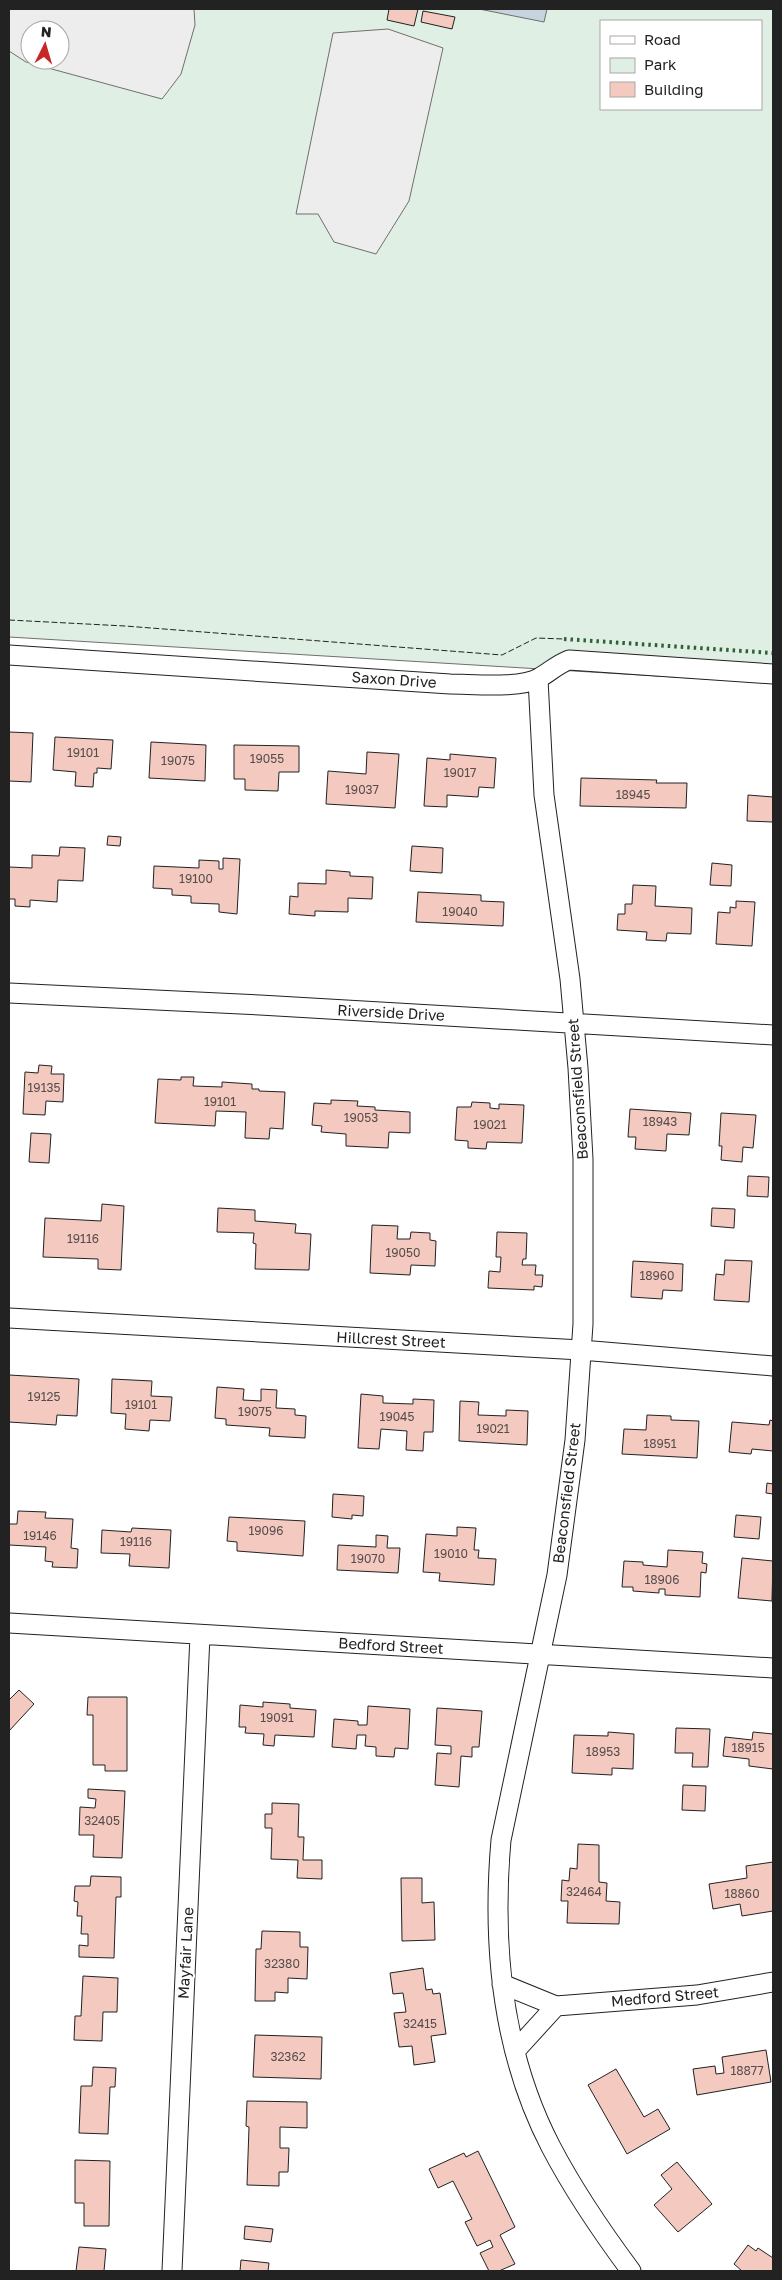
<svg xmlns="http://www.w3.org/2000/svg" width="782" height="2280" viewBox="0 0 782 2280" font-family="'Golos Text',sans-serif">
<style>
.green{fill:#e0efe3;stroke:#6f6f6f;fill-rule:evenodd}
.parking{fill:#ededed;stroke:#6f6f6f;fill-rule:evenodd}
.water{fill:#c7d3dd;stroke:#6f6f6f}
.building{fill:#f3c9c0;stroke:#222}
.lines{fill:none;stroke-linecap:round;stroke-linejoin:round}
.minor-casing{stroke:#222;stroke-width:21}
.minor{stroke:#fff;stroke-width:19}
.hedge{stroke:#2f5e38;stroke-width:4;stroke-dasharray:2.5 4;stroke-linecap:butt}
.fence{stroke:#222;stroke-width:1;stroke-dasharray:6 2.5;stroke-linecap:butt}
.labels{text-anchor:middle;stroke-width:4;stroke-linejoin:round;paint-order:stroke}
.number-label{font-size:12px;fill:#564c4a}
.street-label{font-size:15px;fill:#222;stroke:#fff}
</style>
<rect width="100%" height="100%" fill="#fff"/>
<path class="green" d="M 9,9 L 773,9 L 773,683 L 9,637 ZM 601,21 L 761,21 L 761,109 L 601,109 ZM 30,30 L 60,30 L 60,60 L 30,60 Z"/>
<path class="parking" d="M 9,9 L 194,9 L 195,25 L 181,74 L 162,99 L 26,62 L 9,51 ZM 30,30 L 60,30 L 60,60 L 30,60 Z
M 388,29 L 443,48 L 409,201 L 376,254 L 334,242 L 318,214 L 296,214 L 333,33 Z"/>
<path class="water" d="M 479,9 L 547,9 L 544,22 Z"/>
<path class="building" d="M 389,9 L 418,9 L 414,26 L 387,20 Z
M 423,11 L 455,17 L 452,29 L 421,22 Z
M 9,732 L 33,733 L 31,782 L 9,781 Z
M 55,737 L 113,740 L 111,769 L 97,768 L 97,773 L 94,773 L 93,787 L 75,786 L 76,772 L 53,770 Z
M 151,742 L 206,745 L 205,781 L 149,778 Z
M 234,745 L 299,746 L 299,772 L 279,772 L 278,791 L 245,790 L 245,779 L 234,779 Z
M 367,752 L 399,754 L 395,808 L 326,804 L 328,771 L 366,774 Z
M 450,754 L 496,758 L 494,788 L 479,787 L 478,797 L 447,795 L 447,807 L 424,806 L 427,758 L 450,760 Z
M 581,778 L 657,780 L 656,783 L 687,783 L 686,808 L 580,806 Z
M 748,795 L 773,797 L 773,822 L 747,821 Z
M 108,836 L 121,837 L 120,846 L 107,845 Z
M 412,846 L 443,848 L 442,873 L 410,871 Z
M 60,847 L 85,848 L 83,881 L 58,880 L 57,902 L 30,900 L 30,907 L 15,906 L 15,899 L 9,899 L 9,867 L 32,868 L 32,855 L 59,856 Z
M 223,858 L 240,859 L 237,914 L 219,912 L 219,904 L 191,903 L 191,896 L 172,895 L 172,889 L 153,888 L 154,866 L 199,868 L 199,860 L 219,861 L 219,869 L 223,869 Z
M 712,863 L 732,865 L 731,886 L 710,885 Z
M 326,870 L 350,872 L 350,876 L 373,877 L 372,899 L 348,898 L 348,912 L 315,911 L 315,916 L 289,914 L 290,896 L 298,897 L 298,883 L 326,884 Z
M 633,885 L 656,886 L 655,906 L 692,908 L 691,934 L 667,933 L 666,941 L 646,940 L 647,932 L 617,930 L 618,914 L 625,914 L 625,904 L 632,904 Z
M 418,892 L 481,895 L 481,901 L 504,902 L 503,926 L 416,922 Z
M 736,901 L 755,902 L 752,946 L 716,944 L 718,912 L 730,913 L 730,907 L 736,908 Z
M 39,1065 L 52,1066 L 51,1074 L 64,1074 L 63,1102 L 46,1101 L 45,1115 L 23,1114 L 25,1072 L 38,1073 Z
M 181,1077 L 194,1077 L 193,1086 L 222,1087 L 222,1082 L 252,1084 L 252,1089 L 259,1089 L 259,1091 L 285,1092 L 283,1129 L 270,1128 L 269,1139 L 245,1138 L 246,1112 L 216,1111 L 215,1126 L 155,1123 L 158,1079 L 181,1080 Z
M 331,1100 L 358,1101 L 357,1106 L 375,1107 L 375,1110 L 410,1112 L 410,1133 L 389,1132 L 388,1148 L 346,1146 L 346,1134 L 321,1132 L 322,1126 L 312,1125 L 314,1103 L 331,1104 Z
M 472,1102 L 490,1103 L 490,1108 L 499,1109 L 499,1104 L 524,1105 L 522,1143 L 487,1142 L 486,1149 L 468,1148 L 468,1141 L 455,1140 L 457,1107 L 471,1107 Z
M 630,1109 L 691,1113 L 689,1135 L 667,1134 L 666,1151 L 635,1149 L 636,1137 L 628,1137 Z
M 721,1113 L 756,1115 L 753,1148 L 743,1147 L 742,1162 L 721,1160 L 722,1146 L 719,1146 Z
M 31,1133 L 51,1134 L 49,1163 L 29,1162 Z
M 748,1176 L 769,1177 L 768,1197 L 747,1196 Z
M 102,1204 L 124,1206 L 121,1270 L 98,1269 L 98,1259 L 43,1257 L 45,1218 L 101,1221 Z
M 218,1208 L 255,1210 L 255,1221 L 296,1224 L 295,1233 L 311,1234 L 309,1270 L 255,1269 L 256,1244 L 253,1243 L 254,1233 L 217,1232 Z
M 712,1208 L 735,1209 L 734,1228 L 711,1226 Z
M 372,1225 L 398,1226 L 397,1239 L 410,1239 L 411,1232 L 430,1233 L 430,1240 L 436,1241 L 435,1266 L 411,1265 L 410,1275 L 370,1273 Z
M 497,1232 L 527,1233 L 526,1259 L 523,1259 L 522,1265 L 536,1265 L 535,1275 L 543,1275 L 542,1287 L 534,1286 L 534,1290 L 488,1288 L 489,1271 L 500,1272 L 501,1257 L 496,1257 Z
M 725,1260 L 752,1261 L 749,1302 L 714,1300 L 716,1274 L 724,1275 Z
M 633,1261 L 683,1264 L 682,1291 L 663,1290 L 662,1299 L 631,1297 Z
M 9,1375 L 79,1379 L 77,1416 L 57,1415 L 56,1425 L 9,1422 Z
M 112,1379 L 152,1381 L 151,1396 L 172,1397 L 170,1421 L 150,1420 L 149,1431 L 125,1429 L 126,1414 L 111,1413 Z
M 217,1387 L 244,1389 L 243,1400 L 261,1401 L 261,1389 L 277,1390 L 276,1408 L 295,1409 L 295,1415 L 306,1416 L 305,1438 L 269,1436 L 270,1428 L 226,1425 L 226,1419 L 215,1418 Z
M 361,1394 L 383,1396 L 383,1403 L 413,1404 L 413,1399 L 434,1400 L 433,1432 L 424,1432 L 423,1451 L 406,1450 L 407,1431 L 381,1429 L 379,1449 L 358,1448 Z
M 460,1401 L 479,1402 L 478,1415 L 506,1416 L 506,1410 L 528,1411 L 527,1445 L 459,1441 Z
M 647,1415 L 671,1416 L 671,1420 L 699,1421 L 697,1458 L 622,1454 L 624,1429 L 646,1430 Z
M 770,1420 L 773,1421 L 773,1451 L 752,1449 L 751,1454 L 729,1452 L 732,1422 L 769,1425 Z
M 767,1483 L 773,1484 L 773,1494 L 766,1493 Z
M 333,1494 L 364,1496 L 363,1516 L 352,1515 L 352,1519 L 332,1517 Z
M 18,1511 L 46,1512 L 45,1518 L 73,1519 L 71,1548 L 78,1549 L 77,1568 L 52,1567 L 53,1562 L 45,1561 L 46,1547 L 9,1545 L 9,1524 L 17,1524 Z
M 736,1515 L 761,1517 L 759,1539 L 734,1537 Z
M 229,1517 L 305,1521 L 303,1556 L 237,1551 L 237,1542 L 227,1541 Z
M 457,1527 L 476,1528 L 474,1550 L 479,1550 L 478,1558 L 496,1559 L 494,1585 L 439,1581 L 440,1573 L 423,1572 L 426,1534 L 457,1536 Z
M 132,1528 L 171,1530 L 169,1568 L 129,1566 L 130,1554 L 101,1553 L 102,1530 L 131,1532 Z
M 376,1535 L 388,1536 L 387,1548 L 400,1548 L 398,1573 L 337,1570 L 338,1545 L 376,1547 Z
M 668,1550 L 703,1552 L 702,1563 L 707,1564 L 706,1573 L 701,1572 L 700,1597 L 665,1595 L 665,1589 L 659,1589 L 659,1593 L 633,1591 L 633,1587 L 622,1587 L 624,1561 L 643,1562 L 643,1565 L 667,1567 Z
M 742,1558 L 773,1561 L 772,1601 L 738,1598 Z
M 19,1690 L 34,1704 L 9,1731 L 9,1700 Z
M 88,1697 L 127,1697 L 127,1771 L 105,1771 L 105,1765 L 93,1765 L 93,1715 L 87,1715 Z
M 263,1702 L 290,1704 L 290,1708 L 316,1710 L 314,1737 L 275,1735 L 274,1746 L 263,1745 L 264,1734 L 245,1733 L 246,1727 L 239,1727 L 240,1705 L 263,1707 Z
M 368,1706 L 410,1709 L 408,1749 L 395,1748 L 394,1757 L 376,1756 L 376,1747 L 365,1746 L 366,1735 L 357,1735 L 356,1749 L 332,1747 L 334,1719 L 358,1721 L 358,1725 L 367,1725 Z
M 437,1708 L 482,1711 L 479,1747 L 472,1747 L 472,1757 L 461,1756 L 459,1787 L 435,1785 L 437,1753 L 451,1754 L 451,1746 L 435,1745 Z
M 676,1728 L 710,1729 L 708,1767 L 692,1767 L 693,1753 L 675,1753 Z
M 608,1732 L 634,1734 L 633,1769 L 612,1768 L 612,1775 L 572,1773 L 574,1735 L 608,1736 Z
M 753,1732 L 773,1734 L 773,1769 L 749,1766 L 749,1759 L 723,1756 L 725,1737 L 752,1740 Z
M 683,1785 L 706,1786 L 705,1811 L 682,1810 Z
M 88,1789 L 125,1791 L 122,1858 L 93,1857 L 94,1835 L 79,1835 L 80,1807 L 95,1808 L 96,1799 L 88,1798 Z
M 272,1803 L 299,1804 L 298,1837 L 304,1837 L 303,1860 L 322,1860 L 322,1879 L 297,1878 L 298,1860 L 271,1859 L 272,1828 L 265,1828 L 265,1814 L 272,1814 Z
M 578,1844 L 599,1845 L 599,1882 L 607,1883 L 606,1901 L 620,1902 L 619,1924 L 567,1923 L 568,1901 L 561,1901 L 562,1880 L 569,1881 L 570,1868 L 577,1869 Z
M 773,1862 L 773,1911 L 742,1916 L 740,1904 L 713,1909 L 709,1884 L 747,1878 L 746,1866 Z
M 91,1876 L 121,1877 L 121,1897 L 116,1897 L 114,1958 L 79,1957 L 79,1945 L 88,1946 L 88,1934 L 81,1934 L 82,1916 L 77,1916 L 78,1902 L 74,1901 L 75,1886 L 90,1886 Z
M 401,1878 L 422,1878 L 422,1903 L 434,1902 L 435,1940 L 402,1941 Z
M 262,1931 L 300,1932 L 300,1947 L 308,1947 L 307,1979 L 288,1978 L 288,1993 L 275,1992 L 275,2001 L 255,2001 L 256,1949 L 261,1949 Z
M 423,1968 L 426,1990 L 432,1989 L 433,1994 L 440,1993 L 446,2034 L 431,2036 L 435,2062 L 414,2065 L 412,2046 L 399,2047 L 394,2013 L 406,2012 L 403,1993 L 393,1994 L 390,1973 Z
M 83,1976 L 118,1978 L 117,2012 L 103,2012 L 102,2041 L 74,2040 L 75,2016 L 81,2016 Z
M 255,2035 L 322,2037 L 321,2079 L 253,2077 Z
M 766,2050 L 771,2082 L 697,2095 L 693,2069 L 715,2066 L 716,2074 L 724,2073 L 722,2057 Z
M 93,2067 L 116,2068 L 115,2087 L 110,2087 L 108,2134 L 79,2133 L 81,2086 L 92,2086 Z
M 616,2069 L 644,2117 L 658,2109 L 670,2129 L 627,2154 L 588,2085 Z
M 247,2101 L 307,2102 L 307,2128 L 280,2127 L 280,2148 L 289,2148 L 288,2172 L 279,2172 L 279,2186 L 247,2185 L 249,2127 L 246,2126 Z
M 478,2151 L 515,2227 L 500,2235 L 515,2264 L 499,2271 L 489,2271 L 480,2253 L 493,2247 L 490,2240 L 477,2246 L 465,2222 L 472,2219 L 453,2181 L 438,2188 L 429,2169 L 464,2153 L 466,2157 Z
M 75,2160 L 110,2161 L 109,2226 L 84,2226 L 84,2203 L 75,2203 Z
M 677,2162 L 712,2204 L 678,2232 L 654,2205 L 672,2189 L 661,2175 Z
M 245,2226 L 273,2229 L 271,2242 L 244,2239 Z
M 748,2245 L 756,2251 L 758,2248 L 773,2258 L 773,2271 L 742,2271 L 734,2264 Z
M 79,2247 L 106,2249 L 104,2271 L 76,2271 Z
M 241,2260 L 269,2263 L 268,2271 L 240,2271 Z"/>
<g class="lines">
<defs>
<path id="minor" d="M 9,655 L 450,684 C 473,684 519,689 539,678 C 550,672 556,665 569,660 L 773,674
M 538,679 L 544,795 L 570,979 L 578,1068 L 583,1159 L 583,1324 L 575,1440 L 557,1575 L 501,1840 C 492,1944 502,2053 551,2147 C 574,2191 602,2232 631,2271
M 9,993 L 260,1005 L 773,1035
M 9,1318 L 581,1350 L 773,1366
M 9,1623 L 773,1668
M 502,1984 L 556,2006 L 697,1995 L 773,1982
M 515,2051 L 556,2006
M 172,2271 L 200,1635"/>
</defs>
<use href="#minor" class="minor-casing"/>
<use href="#minor" class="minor"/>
<path class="hedge" d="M 564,639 L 773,653"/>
<path class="fence" d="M 9,620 L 125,626 L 502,655 L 536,638 L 564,639"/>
</g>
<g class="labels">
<g class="number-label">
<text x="83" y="757">19101</text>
<text x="267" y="763">19055</text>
<text x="178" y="765">19075</text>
<text x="460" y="777">19017</text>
<text x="362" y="794">19037</text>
<text x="633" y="799">18945</text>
<text x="196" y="883">19100</text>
<text x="460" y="916">19040</text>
<text x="44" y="1092">19135</text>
<text x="220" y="1106">19101</text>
<text x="361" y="1122">19053</text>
<text x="660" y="1126">18943</text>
<text x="490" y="1129">19021</text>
<text x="83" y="1243">19116</text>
<text x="403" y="1257">19050</text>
<text x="657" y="1280">18960</text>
<text x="44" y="1401">19125</text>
<text x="141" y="1409">19101</text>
<text x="255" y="1416">19075</text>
<text x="397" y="1421">19045</text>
<text x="493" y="1433">19021</text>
<text x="660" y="1448">18951</text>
<text x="266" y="1535">19096</text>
<text x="40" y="1540">19146</text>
<text x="136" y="1546">19116</text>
<text x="451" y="1558">19010</text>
<text x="368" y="1563">19070</text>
<text x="662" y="1584">18906</text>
<text x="277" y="1722">19091</text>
<text x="748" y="1752">18915</text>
<text x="603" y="1756">18953</text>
<text x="102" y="1825">32405</text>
<text x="584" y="1896">32464</text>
<text x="742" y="1898">18860</text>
<text x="282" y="1968">32380</text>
<text x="420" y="2028">32415</text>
<text x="288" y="2061">32362</text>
<text x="747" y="2075">18877</text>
</g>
<g class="street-label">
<text transform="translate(394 680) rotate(4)" y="5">Saxon Drive</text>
<text transform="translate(391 1013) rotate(3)" y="5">Riverside Drive</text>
<text transform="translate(578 1089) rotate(-94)" y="5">Beaconsfield Street</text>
<text transform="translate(391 1340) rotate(3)" y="5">Hillcrest Street</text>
<text transform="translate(567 1493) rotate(-83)" y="5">Beaconsfield Street</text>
<text transform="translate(391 1646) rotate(3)" y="5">Bedford Street</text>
<text transform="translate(186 1953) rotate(-87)" y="5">Mayfair Lane</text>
<text transform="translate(665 1997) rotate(-5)" y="5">Medford Street</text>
</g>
</g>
<rect width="782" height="2280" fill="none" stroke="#222222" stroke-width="20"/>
<rect x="600" y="20" width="162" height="90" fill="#ffffff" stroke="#a7a7a7"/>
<rect x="610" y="36" width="25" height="8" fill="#ffffff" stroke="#a7a7a7"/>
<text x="644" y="45" font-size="15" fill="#222222">Road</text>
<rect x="610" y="58" width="25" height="15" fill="#e0efe3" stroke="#a7a7a7"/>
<text x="644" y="70" font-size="15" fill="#222222">Park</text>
<rect x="610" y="82" width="25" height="15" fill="#f3c9c0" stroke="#a7a7a7"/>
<text x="644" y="95" font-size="15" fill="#222222">Building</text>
<g transform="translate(45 45) rotate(5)"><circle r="24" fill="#ffffff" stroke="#a7a7a7"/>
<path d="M0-4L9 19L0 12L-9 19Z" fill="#c62828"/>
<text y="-8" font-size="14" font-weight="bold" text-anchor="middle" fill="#222222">N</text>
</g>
</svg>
